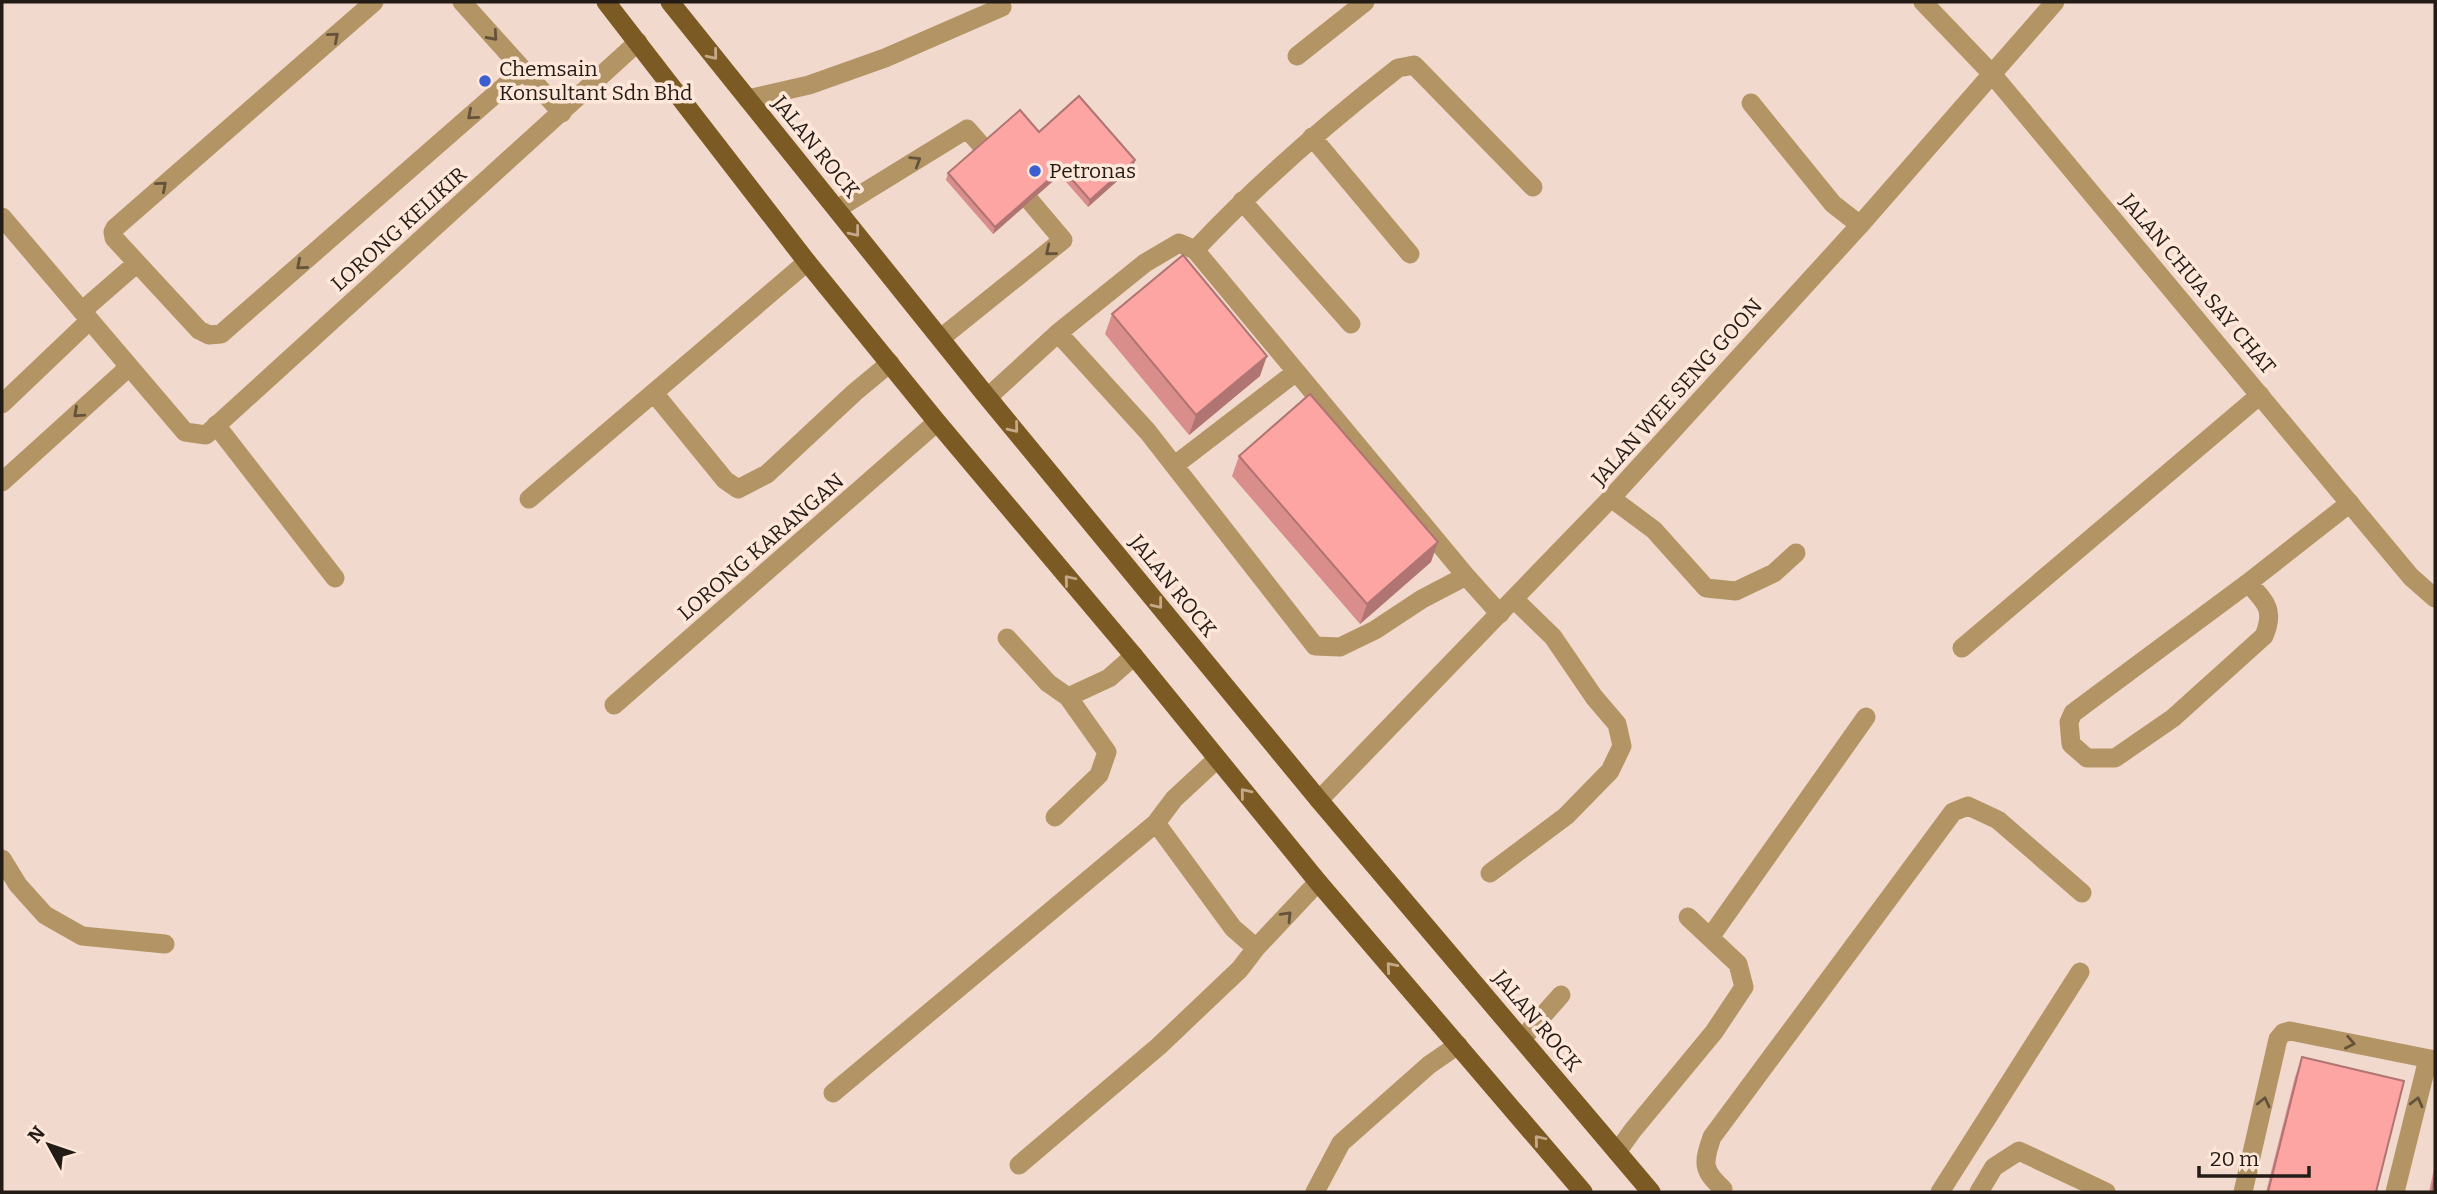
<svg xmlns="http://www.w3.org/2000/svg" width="2437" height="1194" viewBox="0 0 2437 1194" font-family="Bitter,serif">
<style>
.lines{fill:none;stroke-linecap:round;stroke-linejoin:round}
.service{stroke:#b39565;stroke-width:19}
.minor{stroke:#b39565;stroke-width:19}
.primary{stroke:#7b5b23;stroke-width:19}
.wall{fill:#d98e8c}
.shaded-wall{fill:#b07472}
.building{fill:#fca5a3;stroke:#b07472;stroke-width:2}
.oneway{stroke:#64523a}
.oneway2{stroke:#c4a888}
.poi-dot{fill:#3b5ed0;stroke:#ffe7da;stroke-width:2.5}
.labels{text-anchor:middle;stroke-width:7;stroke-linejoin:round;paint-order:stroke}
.poi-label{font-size:21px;fill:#231b16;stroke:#ffe7da;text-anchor:start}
.street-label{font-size:21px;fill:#231b16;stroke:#ffe7da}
</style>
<rect width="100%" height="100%" fill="#f1d9cd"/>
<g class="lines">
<path class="service" d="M 374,2 L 115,228 L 113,232 L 114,238 L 199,330 L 209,335 L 221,334 L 523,70
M 462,2 L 562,113
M 1297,56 L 1365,2
M 748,99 L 809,85 L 885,58 L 1002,7
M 1751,103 L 1833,204 L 1860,225
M 1312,137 L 1410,254
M 1242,201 L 1351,324
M 837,209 L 967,129 L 982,146
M 1195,250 C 1258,183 1326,124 1398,68 L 1414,65 L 1533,187
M 82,311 L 137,263
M 1058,333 L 1145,263 L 1179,243 L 1195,250 L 1466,576
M 941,338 L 1063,240 L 1030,201
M 654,393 L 725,480 L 738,489 L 767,474 L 855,392 L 890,363
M 988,397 L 1058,333 L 1148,432 L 1315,646 L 1340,647 L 1375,630 L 1422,599 L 1466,576 L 1500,614
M 2,404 L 89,321
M 216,425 L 335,578
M 1175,465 L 1296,372
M 2,482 L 129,367
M 1611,498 L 1654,530 L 1706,588 L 1736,591 L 1774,573 L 1796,553
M 529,499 L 807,262
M 2248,583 C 2266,602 2275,610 2264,636 L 2173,718 L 2115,758 L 2087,758 L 2071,744 L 2069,722 L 2073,713 L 2248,583 L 2350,503
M 1007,638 L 1048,683 L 1068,697 L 1109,678 L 1134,656
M 1962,648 L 2260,395
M 1055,817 L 1099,775 L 1107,752 L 1068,697
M 1156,823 L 1233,928 L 1256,948
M 1490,873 L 1566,816 L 1610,771 L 1622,746 L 1617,724 L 1594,697 L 1553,637 L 1514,599
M 1711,936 L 1866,717
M 1522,1039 L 1561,995
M 833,1093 L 1156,823 L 1174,799 L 1217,759
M 1617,1152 L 1633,1130 L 1714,1032 L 1744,987 L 1738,964 L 1688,917
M 1019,1165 L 1159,1046 L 1240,969 L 1256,948 L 1318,882
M 1723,1189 C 1702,1170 1703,1163 1712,1137 L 1953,812 L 1968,806 L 1998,820 L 2082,893
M 1315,1192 L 1341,1143 L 1429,1065 L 1458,1045
M 1940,1192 L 2080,972
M 1979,1192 L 1994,1167 L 2019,1151 L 2106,1192
M 2243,1192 L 2278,1039 L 2283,1033 L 2290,1031 L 2435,1060
M 2395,1192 L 2428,1059"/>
<path class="minor" d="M 1923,2 L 1992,74 L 2411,577 L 2435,598
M 2,217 L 185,432 L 206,435 L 638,42
M 614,705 L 937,422
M 1319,800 L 1611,498 L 1860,225 L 2055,2
M 2,859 L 18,885 L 45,915 L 82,936 L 165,944"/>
<path class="primary" d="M 606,2 L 807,262 L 937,422 L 1134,656 L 1318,882 L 1583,1192
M 670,2 L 984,393 L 1319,800 L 1651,1192"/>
</g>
<path class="wall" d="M 1039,132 L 1135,160 L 1133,167 L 1088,207 L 1060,175 L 993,234 L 946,180 L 948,173 Z
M 1112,314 L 1260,376 L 1189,435 L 1105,334 Z
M 1239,456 L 1431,562 L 1360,624 L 1232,476 Z
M 2302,1057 L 2376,1192 L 2266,1192 L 2295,1077 Z
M 2435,1164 L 2435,1192 L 2429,1192 Z"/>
<path class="shaded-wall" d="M 1135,160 L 1133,167 L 1088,207 L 1090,200 Z
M 1062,168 L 1060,175 L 993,234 L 995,227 Z
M 1267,356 L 1260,376 L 1189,435 L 1196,415 Z
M 1438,542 L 1431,562 L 1360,624 L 1367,604 Z"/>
<path class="building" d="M 1079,96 L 1135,160 L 1090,200 L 1062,168 L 995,227 L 948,173 L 1020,110 L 1039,132 Z
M 1183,255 L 1267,356 L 1196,415 L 1112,314 Z
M 1310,394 L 1438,542 L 1367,604 L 1239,456 Z
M 2302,1057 L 2404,1081 L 2376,1192 L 2268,1192 Z
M 2435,1177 L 2435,1192 L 2432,1192 Z"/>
<defs><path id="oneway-chevron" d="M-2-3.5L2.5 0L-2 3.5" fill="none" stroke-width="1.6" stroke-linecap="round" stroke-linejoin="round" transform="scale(1.75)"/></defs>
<g class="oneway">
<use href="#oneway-chevron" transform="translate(493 36) rotate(48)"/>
<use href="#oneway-chevron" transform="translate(334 37) rotate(-41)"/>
<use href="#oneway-chevron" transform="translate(472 115) rotate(139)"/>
<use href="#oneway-chevron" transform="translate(916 161) rotate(-32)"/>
<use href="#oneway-chevron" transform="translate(162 186) rotate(-41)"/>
<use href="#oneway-chevron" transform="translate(1050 251) rotate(141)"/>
<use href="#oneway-chevron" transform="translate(301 265) rotate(139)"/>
<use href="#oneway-chevron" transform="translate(78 413) rotate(138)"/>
<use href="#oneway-chevron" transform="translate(1287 916) rotate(-46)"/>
<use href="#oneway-chevron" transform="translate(2350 1043) rotate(11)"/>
<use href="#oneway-chevron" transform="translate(2264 1102) rotate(-77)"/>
<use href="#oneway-chevron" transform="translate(2417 1102) rotate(-76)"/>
</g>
<g class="oneway2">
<use href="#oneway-chevron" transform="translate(713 55) rotate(51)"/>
<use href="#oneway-chevron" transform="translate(855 232) rotate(51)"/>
<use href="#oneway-chevron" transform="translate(1014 428) rotate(51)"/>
<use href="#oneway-chevron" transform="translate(1069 580) rotate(-130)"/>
<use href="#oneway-chevron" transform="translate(1158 604) rotate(51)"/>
<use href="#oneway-chevron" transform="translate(1245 793) rotate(-129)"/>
<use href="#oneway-chevron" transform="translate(1391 967) rotate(-131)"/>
<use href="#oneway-chevron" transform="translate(1539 1140) rotate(-130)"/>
</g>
<g class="poi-dot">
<circle cx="485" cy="81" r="7"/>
<circle cx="1035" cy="171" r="7"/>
</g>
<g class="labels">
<g class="poi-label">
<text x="499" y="76">Chemsain<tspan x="499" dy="24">Konsultant Sdn Bhd</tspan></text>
<text x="1049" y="178">Petronas</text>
</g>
<g class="street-label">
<text transform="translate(816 147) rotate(51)" y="7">JALAN ROCK</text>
<text transform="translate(399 229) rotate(-42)" y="7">LORONG KELIKIR</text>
<text transform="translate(2198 284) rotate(50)" y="7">JALAN CHUA SAY CHAT</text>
<text transform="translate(1677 392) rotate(-48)" y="7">JALAN WEE SENG GOON</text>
<text transform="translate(761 547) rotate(-41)" y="7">LORONG KARANGAN</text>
<text transform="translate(1173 586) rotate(51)" y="7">JALAN ROCK</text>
<text transform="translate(1537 1021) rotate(50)" y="7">JALAN ROCK</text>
</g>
</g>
<rect width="2437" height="1194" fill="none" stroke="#231b16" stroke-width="7"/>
<g transform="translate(49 1145) rotate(310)" stroke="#ffe7da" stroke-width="5" paint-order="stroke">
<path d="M0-5L12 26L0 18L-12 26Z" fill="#231b16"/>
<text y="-10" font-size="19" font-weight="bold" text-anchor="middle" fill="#231b16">N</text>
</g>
<path d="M2199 1166v10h110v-10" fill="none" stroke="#231b16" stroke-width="3.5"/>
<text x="2210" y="1166" font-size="21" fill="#231b16" stroke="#ffe7da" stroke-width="5" paint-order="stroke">20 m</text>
</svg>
